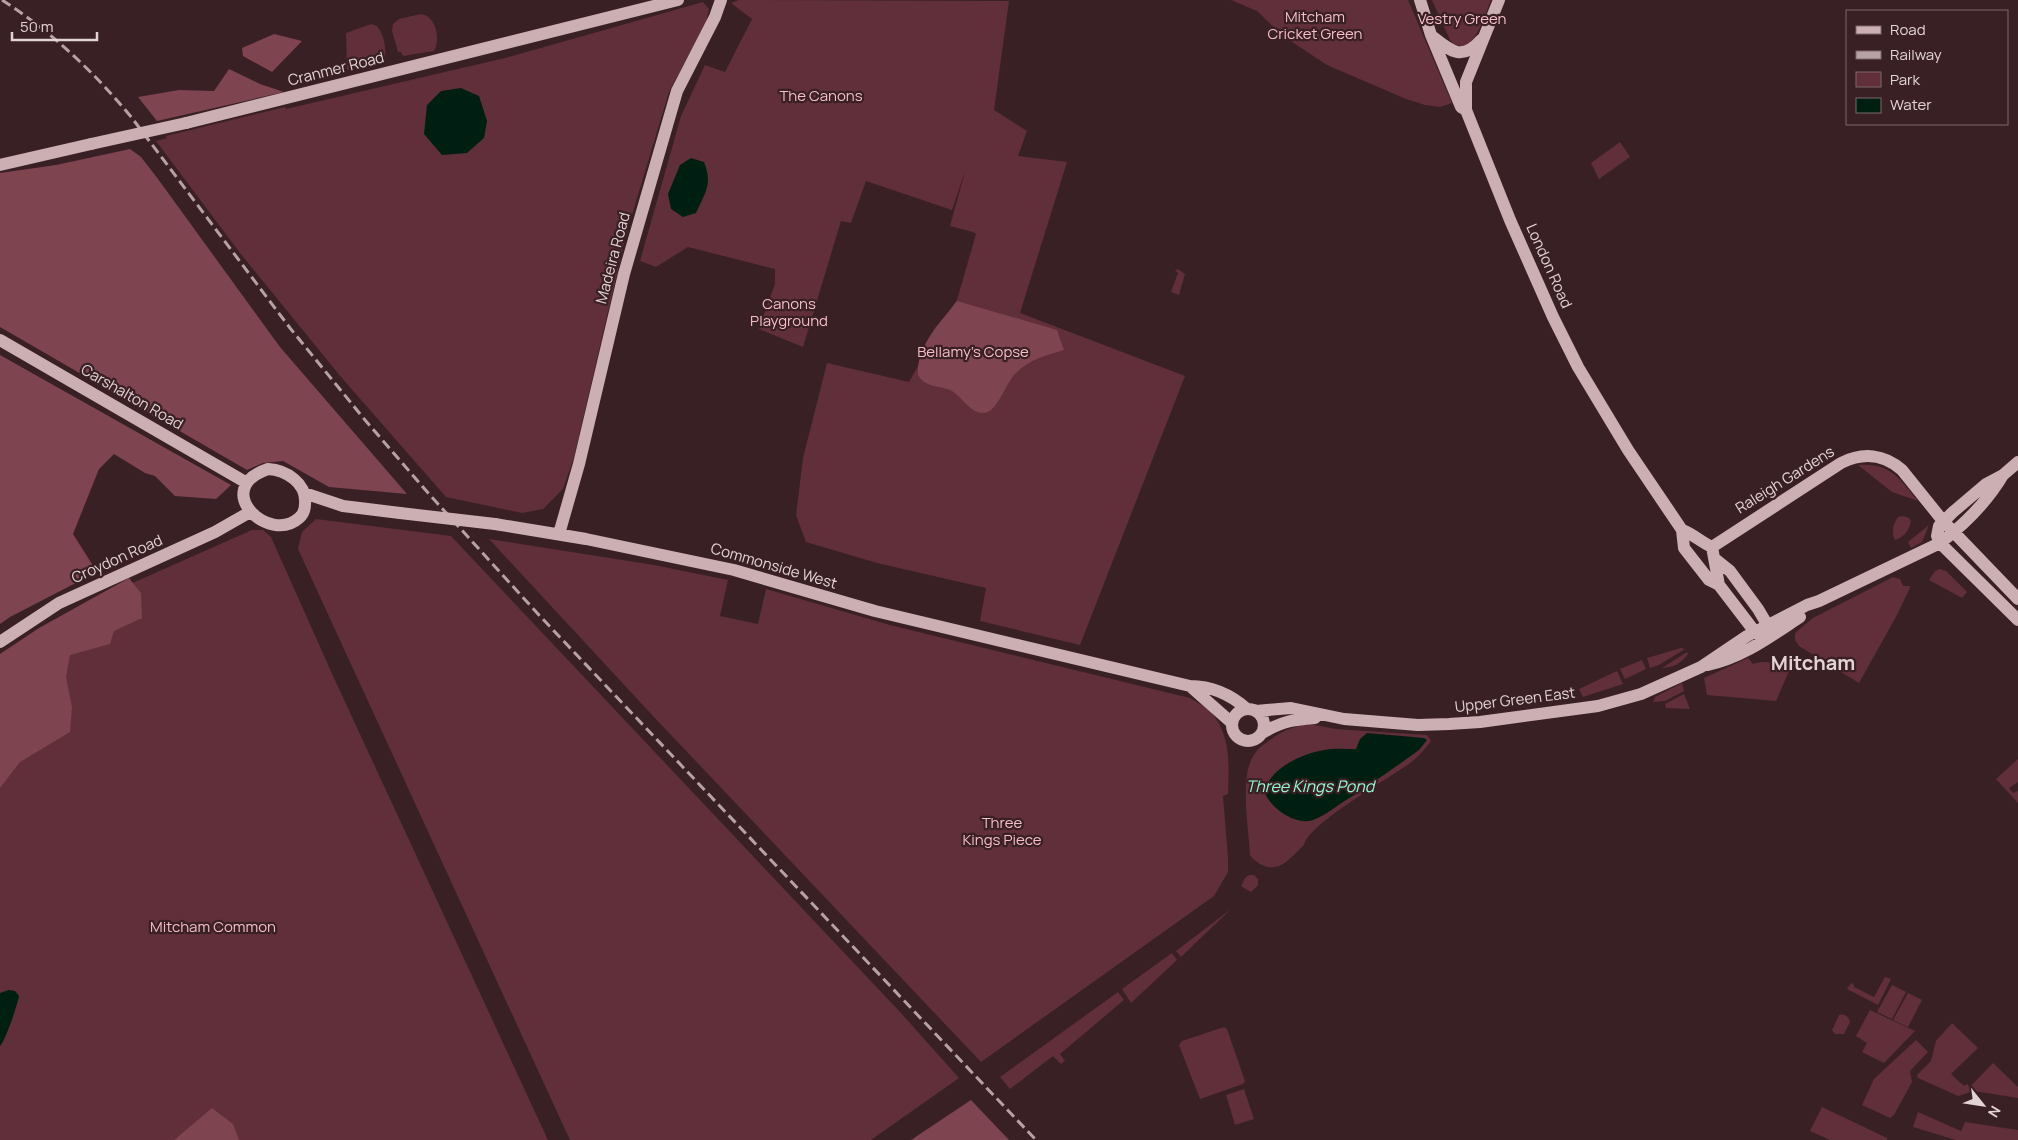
<svg xmlns="http://www.w3.org/2000/svg" width="2018" height="1140" viewBox="0 0 2018 1140" font-family="Manrope,sans-serif">
<style>
.green{fill:#602f39}
.forest{fill:#7e444f}
.water{fill:#001f13}
.lines{fill:none;stroke-linecap:round;stroke-linejoin:round}
.primary{stroke:#ccafb3;stroke-width:12}
.rail{stroke:#b6a2a5;stroke-width:3;stroke-dasharray:10 5;stroke-linecap:butt}
.primary-bridge{stroke:#ccafb3;stroke-width:12}
.labels{text-anchor:middle;stroke-width:4.5;stroke-linejoin:round;paint-order:stroke}
.park-label{font-size:15px;fill:#f7bec7;stroke:#392025}
.street-label{font-size:15px;fill:#e4d3d5;stroke:#392025}
.water-label{font-size:16px;font-style:italic;fill:#96fad3;stroke:#392025}
.district-label{font-size:20px;font-weight:bold;fill:#e4d3d5;stroke:#392025}
</style>
<rect width="100%" height="100%" fill="#392025"/>
<path class="green" d="M 739,0 L 1009,1 L 994,110 L 1027,131 L 1018,156 L 1067,162 L 1020,313 L 1185,376 L 1080,645 L 980,621 L 986,588 L 877,563 L 806,542 L 796,515 L 803,458 L 827,363 L 909,382 L 918,366 L 934,329 L 950,311 L 957,300 L 976,234 L 973,232 L 950,226 L 966,168 L 952,210 L 866,181 L 851,223 L 841,221 L 803,347 L 759,329 L 775,284 L 775,269 L 688,247 L 656,267 L 640,261 L 681,116 L 705,65 L 725,72 L 752,19 L 731,3 Z
M 1231,0 L 1408,0 L 1452,103 L 1440,107 L 1425,105 L 1406,99 L 1327,65 L 1283,36 L 1257,11 Z
M 1432,0 L 1491,0 C 1485,14 1479,39 1464,47 L 1454,44 L 1450,40 Z
M 703,2 L 709,9 L 706,23 L 669,92 L 626,235 L 574,457 L 563,489 L 543,509 L 522,513 L 446,497 L 341,377 L 240,253 L 156,141 L 167,138 L 166,136 L 285,107 L 286,109 L 505,58 Z
M 421,14 C 436,16 441,39 434,51 L 403,56 L 401,52 L 398,52 L 392,31 L 393,24 L 399,19 Z
M 371,24 L 377,26 C 385,36 386,49 385,61 L 347,70 L 346,33 Z
M 1620,142 L 1630,157 L 1599,179 L 1591,163 Z
M 1178,269 L 1185,274 L 1179,295 L 1171,292 L 1178,273 L 1175,271 Z
M 1858,465 C 1890,462 1900,479 1918,501 L 1892,492 Z
M 1903,516 L 1909,518 L 1911,521 C 1909,531 1904,537 1895,540 C 1891,534 1893,523 1898,517 Z
M 316,519 L 451,536 L 901,1013 L 959,1078 L 871,1140 L 570,1140 L 298,549 L 302,532 Z
M 1929,525 L 1922,542 L 1911,548 L 1908,542 Z
M 252,530 L 263,530 L 271,537 L 334,678 L 548,1140 L 0,1140 L 0,659 L 76,608 Z
M 489,539 L 654,565 L 728,580 L 720,616 L 758,624 L 766,589 L 890,625 L 1190,698 C 1196,702 1205,706 1210,711 C 1231,734 1229,764 1228,794 L 1223,796 L 1228,858 L 1228,872 L 1214,896 L 981,1062 L 653,716 Z
M 1940,569 L 1946,571 L 1967,592 L 1962,598 L 1929,580 L 1935,571 Z
M 1893,577 L 1900,579 L 1903,586 L 1910,586 L 1909,590 L 1897,615 L 1859,683 L 1799,646 L 1795,640 L 1795,633 L 1813,618 Z
M 1681,648 L 1685,649 L 1659,665 L 1650,668 L 1647,658 Z
M 1687,652 L 1688,654 C 1680,664 1675,667 1662,668 Z
M 1748,658 L 1753,664 C 1767,659 1777,664 1789,671 L 1776,701 L 1707,695 L 1704,678 Z
M 1642,660 L 1646,669 L 1625,679 L 1620,669 Z
M 1617,671 L 1623,684 L 1583,697 L 1579,689 Z
M 1682,683 L 1684,691 L 1665,701 L 1653,702 L 1655,697 Z
M 1684,694 L 1690,709 L 1666,708 L 1665,704 Z
M 1310,724 L 1335,729 L 1427,735 L 1431,741 C 1425,749 1418,757 1410,763 C 1390,778 1308,824 1304,845 C 1292,856 1280,874 1262,865 C 1257,862 1253,860 1250,855 C 1249,829 1238,773 1256,752 C 1260,746 1268,742 1274,737 C 1284,730 1298,725 1310,724 Z
M 2018,759 L 2018,782 L 2009,788 L 2013,793 L 2018,791 L 2018,803 L 1996,779 Z
M 1249,875 L 1254,875 L 1258,879 L 1258,885 L 1251,892 L 1241,886 L 1245,878 Z
M 1231,909 L 1181,957 L 1176,951 Z
M 1172,953 L 1177,960 L 1131,1003 L 1122,989 Z
M 1885,977 L 1891,979 L 1878,1005 L 1847,989 L 1851,983 L 1854,985 L 1854,987 L 1874,997 Z
M 1892,985 L 1906,992 L 1892,1019 L 1877,1012 Z
M 1118,992 L 1124,1000 L 1060,1054 L 1065,1061 L 1061,1064 L 1053,1056 L 1010,1089 L 1000,1077 Z
M 1908,993 L 1922,1000 L 1908,1027 L 1893,1020 Z
M 1870,1010 L 1915,1031 L 1884,1063 L 1862,1052 L 1867,1043 L 1856,1036 Z
M 1839,1015 C 1844,1013 1849,1017 1850,1022 L 1844,1034 L 1835,1034 L 1832,1030 Z
M 1952,1023 L 1978,1048 L 1951,1074 L 1964,1086 L 1967,1084 L 1970,1087 L 1993,1063 L 2018,1087 L 2018,1098 L 1974,1091 L 1958,1096 L 1918,1078 L 1917,1075 L 1931,1061 L 1936,1041 Z
M 1224,1027 L 1227,1029 L 1245,1081 L 1243,1084 L 1200,1099 L 1179,1045 L 1182,1041 Z
M 1916,1040 L 1928,1052 L 1910,1071 L 1912,1082 L 1894,1115 L 1890,1118 L 1862,1105 L 1874,1079 Z
M 1244,1089 L 1254,1119 L 1235,1125 L 1226,1095 Z
M 1822,1107 L 1887,1138 L 1887,1140 L 1830,1140 L 1810,1131 Z
M 1918,1112 L 1961,1131 L 1965,1122 L 2018,1130 L 2018,1140 L 1956,1140 L 1913,1127 Z"/>
<path class="forest" d="M 274,34 L 302,41 L 272,72 L 243,56 L 242,48 Z
M 229,69 L 260,84 L 284,92 L 157,121 L 138,97 L 179,90 L 214,91 Z
M 130,149 L 141,157 L 158,179 L 280,347 L 407,494 L 329,487 L 283,461 L 263,463 L 247,470 L 0,327 L 0,173 L 56,165 Z
M 957,301 L 1057,330 L 1064,350 C 1047,355 1028,360 1016,373 C 1005,383 998,413 983,413 C 970,413 962,397 952,391 C 940,385 925,388 918,375 C 916,346 941,322 957,301 Z
M 0,355 L 231,485 L 216,499 L 175,496 L 155,476 L 145,473 L 114,454 L 99,469 L 73,534 L 97,572 L 10,617 L 0,624 Z
M 129,578 L 141,593 L 142,618 L 114,631 L 110,644 L 70,655 L 66,677 L 72,707 L 70,732 L 20,762 L 0,788 L 0,654 L 39,628 Z
M 971,1100 L 1009,1140 L 911,1140 Z
M 212,1108 L 233,1124 L 239,1140 L 174,1140 Z"/>
<path class="water" d="M 461,88 L 479,96 L 487,121 L 484,138 L 467,153 L 442,155 L 424,134 L 427,105 L 441,91 Z
M 691,158 L 704,162 C 713,184 705,193 696,213 L 683,217 L 671,209 L 668,194 L 680,165 Z
M 1367,733 L 1424,738 L 1427,740 L 1419,750 C 1394,768 1369,786 1343,802 C 1334,808 1324,816 1313,820 C 1295,826 1270,808 1264,791 C 1271,768 1301,754 1324,750 C 1334,748 1345,749 1356,749 L 1360,739 Z
M 9,990 L 15,991 L 19,996 C 18,1003 5,1042 0,1046 L 0,993 Z"/>
<g class="lines">
<path class="primary" d="M 1420,0 L 1431,35 L 1461,107 L 1466,110 L 1510,220 L 1553,317 L 1578,367 L 1628,450 L 1682,530 L 1684,548 L 1709,580 L 1719,585
M 1433,37 C 1452,52 1462,61 1481,40
M 1466,110 L 1466,82 L 1499,0
M 186,123 L 678,0
M 0,165 L 91,144
M 0,340 L 247,483
M 2018,462 L 2003,475 L 1986,484 L 1953,512 L 1939,526 L 1937,536 L 1940,543 L 2018,620
M 268,469 C 286,470 307,483 305,504 C 305,510 304,514 299,518 C 269,545 210,489 268,469 Z
M 304,493 L 343,506 L 400,513
M 495,524 L 586,539 L 734,570 L 875,611 L 1190,686 C 1212,686 1230,694 1247,709
M 1682,530 C 1693,534 1701,542 1712,547
M 559,534 L 579,464 L 624,274 L 677,91 L 715,17 L 721,0
M 1712,547 L 1841,463 C 1863,452 1884,454 1902,470 L 1943,521 L 2018,599
M 1712,547 L 1719,585 L 1755,632 L 1761,637
M 1715,559 L 1730,571 L 1758,609 L 1771,631
M 0,642 L 59,603 L 215,532 L 250,512
M 1707,665 C 1742,658 1771,636 1800,617
M 1190,686 L 1232,723
M1232 725a16 16 0 1 1 32 0a16 16 0 1 1-32 0Z
M 1256,711 L 1291,708 L 1344,719 L 1418,725 L 1449,724 L 1480,722 L 1598,706 L 1641,694 L 1701,667 L 1747,636 L 1807,605 L 1819,601 L 1940,543 C 1965,524 1987,502 2003,475
M 1262,733 C 1283,721 1292,720 1315,718"/>
<path class="rail" d="M 2,0 C 53,33 94,72 132,118 L 290,328 L 365,420 L 429,494 L 538,614 L 1036,1140"/>
<path class="primary-bridge" d="M 91,144 L 186,123
M 400,513 L 495,524"/>
</g>
<g class="labels">
<g class="park-label">
<text x="1315" y="22">Mitcham<tspan x="1315" dy="17">Cricket Green</tspan></text>
<text x="1462" y="24">Vestry Green</text>
<text x="821" y="101">The Canons</text>
<text x="789" y="309">Canons<tspan x="789" dy="17">Playground</tspan></text>
<text x="973" y="357">Bellamy's Copse</text>
<text x="1002" y="828">Three<tspan x="1002" dy="17">Kings Piece</tspan></text>
<text x="213" y="932">Mitcham Common</text>
</g>
<g class="street-label">
<text transform="translate(336 69) rotate(-14)" y="5">Cranmer Road</text>
<text transform="translate(613 258) rotate(-75)" y="5">Madeira Road</text>
<text transform="translate(1549 266) rotate(66)" y="5">London Road</text>
<text transform="translate(132 397) rotate(30)" y="5">Carshalton Road</text>
<text transform="translate(1785 480) rotate(-32)" y="5">Raleigh Gardens</text>
<text transform="translate(117 559) rotate(-24)" y="5">Croydon Road</text>
<text transform="translate(774 566) rotate(16)" y="5">Commonside West</text>
<text transform="translate(1515 700) rotate(-7)" y="5">Upper Green East</text>
</g>
<g class="water-label">
<text x="1310" y="792">Three Kings Pond</text>
</g>
<g class="district-label">
<text x="1813" y="670">Mitcham</text>
</g>
</g>
<rect x="1846" y="10" width="162" height="115" fill="#392025" stroke="#7d686b"/>
<rect x="1856" y="26" width="25" height="8" fill="#ccafb3" stroke="#7d686b"/>
<text x="1890" y="35" font-size="15" fill="#e4d3d5">Road</text>
<rect x="1856" y="51" width="25" height="8" fill="#b6a2a5" stroke="#7d686b"/>
<text x="1890" y="60" font-size="15" fill="#e4d3d5">Railway</text>
<rect x="1856" y="72" width="25" height="15" fill="#602f39" stroke="#7d686b"/>
<text x="1890" y="85" font-size="15" fill="#e4d3d5">Park</text>
<rect x="1856" y="98" width="25" height="15" fill="#001f13" stroke="#7d686b"/>
<text x="1890" y="110" font-size="15" fill="#e4d3d5">Water</text>
<g transform="translate(1983 1105) rotate(120)" stroke="#392025" stroke-width="4" paint-order="stroke">
<path d="M0-4L9 19L0 12L-9 19Z" fill="#e4d3d5"/>
<text y="-8" font-size="14" font-weight="bold" text-anchor="middle" fill="#e4d3d5">N</text>
</g>
<path d="M12 32v8h85v-8" fill="none" stroke="#e4d3d5" stroke-width="2.5"/>
<text x="20" y="32" font-size="15" fill="#e4d3d5" stroke="#392025" stroke-width="4" paint-order="stroke">50 m</text>
</svg>
